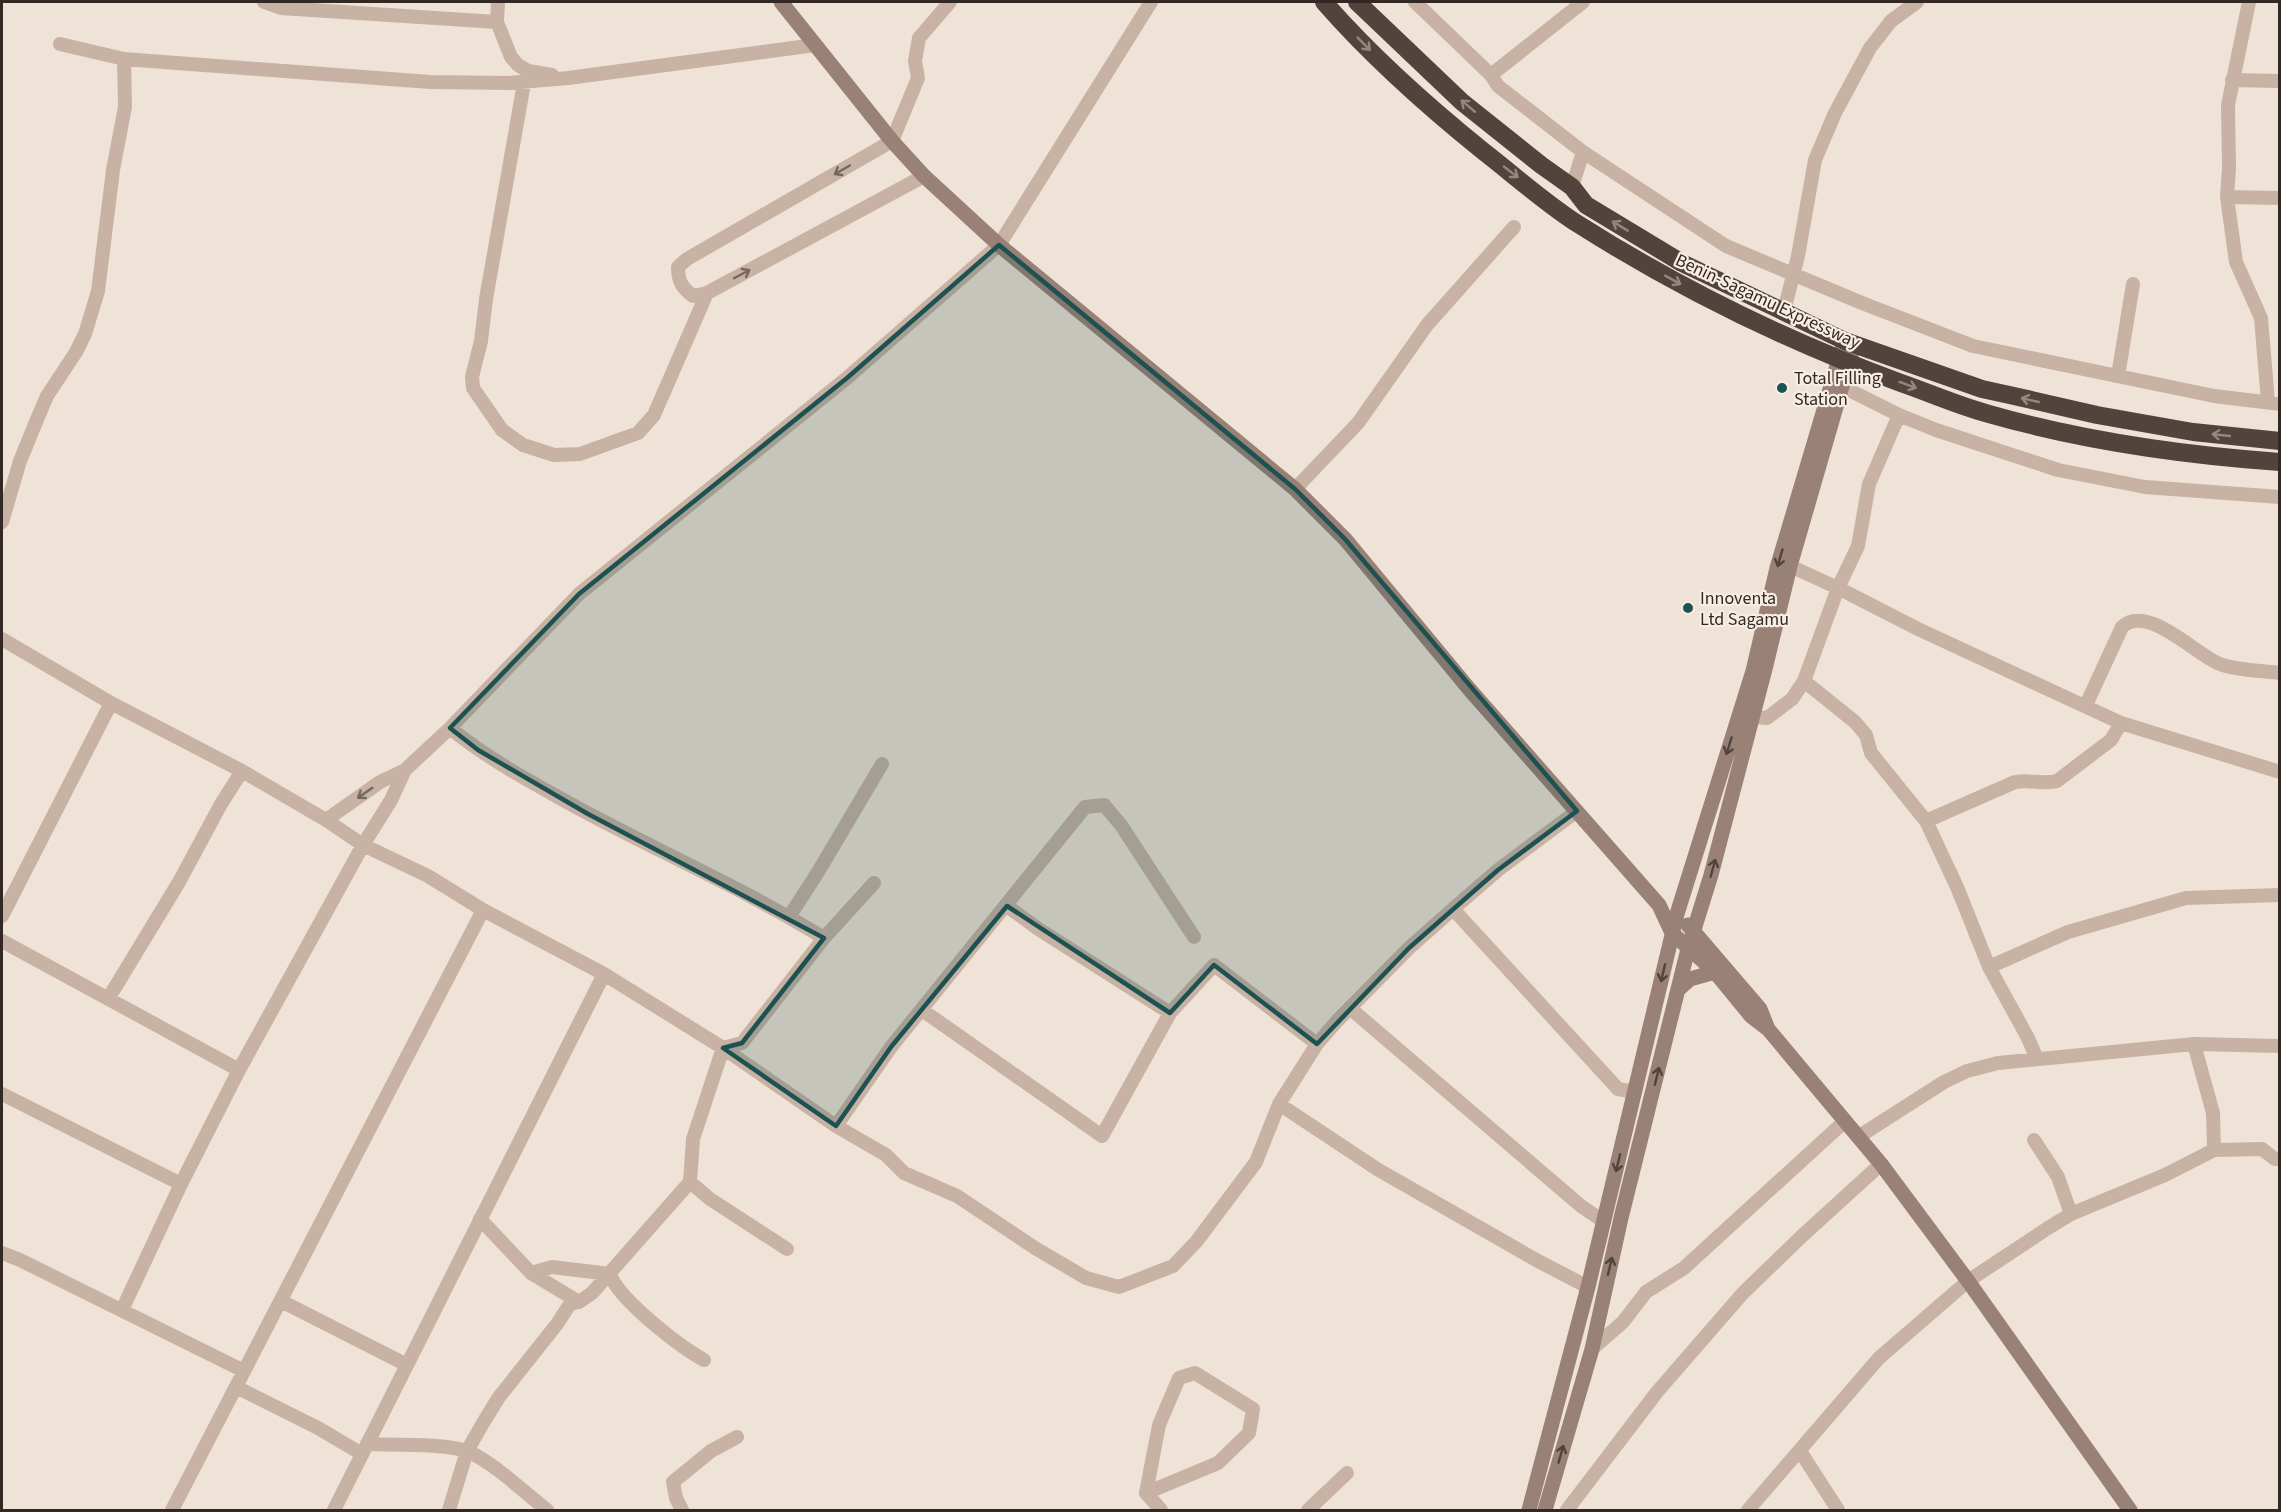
<svg xmlns="http://www.w3.org/2000/svg" width="2281" height="1512" viewBox="0 0 2281 1512" font-family="'Source Sans 3',sans-serif">
<style>
.lines{fill:none;stroke-linecap:round;stroke-linejoin:round}
.street{stroke:#c7b2a4;stroke-width:14}
.secondary{stroke:#9a8176;stroke-width:15}
.highway{stroke:#53433d;stroke-width:18}
.oneway{stroke:#95877f}
.oneway2{stroke:#75675e}
.oneway3{stroke:#51433d}
.marked{fill:#1d5152;fill-opacity:0.2;stroke:#1d5152;stroke-width:4.5;stroke-linejoin:round}
.poi-dot{fill:#1d5152;stroke:#f8ede3;stroke-width:2}
.labels{text-anchor:middle;stroke-width:4.5;stroke-linejoin:round;paint-order:stroke}
.street-label{font-size:18px;fill:#322925;stroke:#f8ede3}
.poi-label{font-size:18px;fill:#322925;stroke:#f8ede3;text-anchor:start}
</style>
<rect width="100%" height="100%" fill="#efe3d7"/>
<g class="lines">
<path class="street" d="M 264,2 L 281,8 L 497,22
M 498,2 L 497,22 L 511,57 L 518,65 L 528,71 L 552,75
M 1415,2 L 1491,75 L 1498,86 L 1583,152 L 1726,246 L 1862,303 L 1973,346 L 2214,396 L 2280,404
M 2249,2 L 2228,105 L 2229,168 L 2227,197 L 2236,262 L 2261,318 L 2268,402
M 60,44 L 124,59 L 430,82 L 508,83 L 568,78 L 815,45
M 1491,75 L 1583,2
M 2232,80 L 2280,81
M 524,83 L 486,299 L 481,341 L 472,377 L 473,388 L 502,430 L 523,445 L 554,455 L 580,454 L 638,433 L 654,415 L 707,293
M 924,176 L 707,293 L 693,296 C 682,288 678,281 678,267 L 687,259 L 892,141 L 918,78 L 915,61 L 919,38 L 950,2
M 1572,187 L 1583,152
M 2227,197 L 2280,198
M 1784,311 L 1798,256 L 1815,160 L 1835,113 L 1870,48 L 1891,21 L 1917,2
M 2118,376 L 2133,284
M 1841,386 L 1899,415 L 1936,430 L 2058,470 L 2145,487 L 2280,497
M 1295,489 L 1358,423 L 1427,325 L 1514,227
M 2,522 L 20,461 L 38,417 L 47,396 L 76,352 L 85,334 L 98,291 L 113,170 L 125,107 L 124,59
M 1790,566 L 1838,588 L 1918,629 L 2121,723 L 2280,772
M 2,639 L 111,703 L 242,771 L 326,820 L 363,845 L 428,876 L 483,910 L 604,974 L 723,1048 L 836,1126 L 886,1155 L 904,1173 L 957,1196 L 1035,1248 L 1086,1278 L 1119,1287 L 1173,1266 L 1196,1242 L 1256,1162 L 1279,1104 L 1317,1044 L 1337,1021 L 1409,948 L 1453,909 L 1498,870 L 1577,811
M 1804,681 L 1855,722 L 1866,735 L 1871,753 L 1926,821 L 1957,887 L 1989,967 L 2028,1038 L 2037,1059
M 2086,705 L 2122,627 C 2147,603 2196,655 2220,664 C 2234,670 2264,671 2280,673
M 1753,717 L 1767,718 L 1792,699 L 1804,681 L 1838,588 L 1858,546 L 1869,484 L 1899,415
M 450,728 C 483,755 520,776 558,797 C 645,846 738,885 824,938
M 326,820 L 380,782 L 405,770 L 450,728 L 579,594 L 847,378 L 999,245 L 1151,2
M 1926,821 L 2015,782 C 2029,779 2043,785 2057,781 L 2111,740 L 2121,723
M 1007,906 L 1037,928 L 1170,1013 L 1214,965 L 1317,1044
M 1453,909 L 1618,1089 L 1635,1092
M 2,916 L 111,703
M 789,917 L 818,872 L 882,764
M 2,941 L 239,1070
M 1989,967 L 2068,932 L 2186,898 L 2280,895
M 108,999 L 179,882 L 221,804 L 242,771
M 1351,1009 L 1581,1206 L 1603,1221
M 922,1010 L 1102,1136 L 1170,1013
M 2194,1044 L 2213,1113 L 2214,1150
M 2,1094 L 181,1184
M 1279,1104 L 1377,1169 L 1538,1261 L 1588,1287
M 836,1126 L 891,1047 L 1085,807 L 1104,805 L 1121,825 L 1194,937
M 1858,1137 L 1944,1082 L 1967,1071 L 1998,1063 L 2194,1044 L 2280,1046
M 2034,1140 L 2058,1177 L 2071,1214
M 690,1182 L 710,1199 L 787,1249
M 480,1219 L 531,1273 L 579,1302
M 2,1253 L 20,1260 L 244,1371
M 531,1273 L 552,1267 L 610,1274 C 618,1299 679,1346 704,1360
M 281,1301 L 407,1365
M 122,1310 L 181,1184 L 239,1070 L 363,845 L 391,800 L 405,770
M 1592,1349 L 1623,1322 L 1646,1292 L 1684,1268 L 1845,1121
M 1195,1373 L 1253,1409 L 1249,1433 L 1218,1463 L 1146,1493 L 1159,1425 L 1179,1378 Z
M 236,1387 L 318,1428 L 362,1454
M 367,1444 C 392,1445 448,1443 469,1452 C 494,1463 525,1493 547,1510
M 1800,1451 L 1838,1510
M 1146,1493 L 1161,1510
M 172,1510 L 483,910
M 334,1510 L 604,974
M 449,1510 L 467,1451 L 483,1423 L 499,1397 L 557,1324 L 570,1304 L 579,1302 L 592,1293 L 690,1182 L 693,1139 L 723,1048 L 742,1043 L 824,938 L 874,883
M 682,1510 L 676,1498 L 673,1482 L 711,1451 L 737,1437
M 1308,1510 L 1347,1473
M 1567,1510 L 1657,1392 L 1743,1293 L 1802,1236 L 1881,1164
M 1748,1510 L 1879,1358 L 1968,1281 L 2048,1228 L 2071,1214 L 2165,1175 L 2214,1150 L 2262,1149 L 2275,1159 L 2280,1159"/>
<path class="secondary" d="M 781,2 L 892,141 L 924,176 L 999,245 L 1295,489 L 1345,539 L 1470,690 L 1659,905 L 1672,933 L 1715,972 L 1751,1016 L 1768,1029 L 1881,1164 L 1968,1281 L 2130,1510
M 1688,925 L 1760,1009 L 1768,1029
M 1679,989 L 1690,979 L 1715,972
M 1529,1510 L 1588,1287 L 1677,914 L 1753,671 L 1777,568 L 1842,349
M 1545,1510 L 1592,1349 L 1621,1218 L 1688,949 L 1711,875 L 1765,669 L 1790,566 L 1854,345"/>
<path class="highway" d="M 1324,2 C 1372,57 1426,105 1483,151 C 1514,175 1545,203 1578,224 C 1679,288 1789,342 1901,383 C 1930,393 1959,406 1989,414 C 2083,441 2182,455 2280,462
M 1357,2 L 1462,102 L 1541,165 L 1572,187 L 1586,205 L 1682,263 L 1845,341 L 1982,389 L 2014,396 L 2097,415 L 2193,432 L 2280,441"/>
</g>
<defs><path id="oneway-shaft" d="M-6 0H5M1.5-3L5.5 0L1.5 3" fill="none" stroke-width="1.6" stroke-linecap="round" stroke-linejoin="round" transform="scale(1.5)"/></defs>
<g class="oneway">
<use href="#oneway-shaft" transform="translate(1364 44) rotate(45)"/>
<use href="#oneway-shaft" transform="translate(1468 106) rotate(-140)"/>
<use href="#oneway-shaft" transform="translate(1511 172) rotate(38)"/>
<use href="#oneway-shaft" transform="translate(1620 226) rotate(-149)"/>
<use href="#oneway-shaft" transform="translate(1673 280) rotate(29)"/>
<use href="#oneway-shaft" transform="translate(1908 385) rotate(20)"/>
<use href="#oneway-shaft" transform="translate(2030 400) rotate(-167)"/>
<use href="#oneway-shaft" transform="translate(2221 435) rotate(-174)"/>
</g>
<g class="oneway2">
<use href="#oneway-shaft" transform="translate(842 170) rotate(150)"/>
<use href="#oneway-shaft" transform="translate(742 274) rotate(-28)"/>
<use href="#oneway-shaft" transform="translate(365 793) rotate(145)"/>
</g>
<g class="oneway3">
<use href="#oneway-shaft" transform="translate(1780 558) rotate(106)"/>
<use href="#oneway-shaft" transform="translate(1729 746) rotate(107)"/>
<use href="#oneway-shaft" transform="translate(1713 868) rotate(-75)"/>
<use href="#oneway-shaft" transform="translate(1663 973) rotate(103)"/>
<use href="#oneway-shaft" transform="translate(1657 1076) rotate(-76)"/>
<use href="#oneway-shaft" transform="translate(1618 1163) rotate(104)"/>
<use href="#oneway-shaft" transform="translate(1610 1266) rotate(-77)"/>
<use href="#oneway-shaft" transform="translate(1561 1454) rotate(-74)"/>
</g>
<path class="marked" d="M 999,245 L 1295,489 L 1345,539 L 1577,811 L 1498,870 L 1409,948 L 1317,1044 L 1214,965 L 1170,1013 L 1007,906 L 891,1047 L 836,1126 L 723,1048 L 742,1043 L 824,938 L 588,814 L 478,750 L 450,728 L 579,594 L 847,378 Z"/>
<g class="poi-dot">
<circle cx="1782" cy="388" r="6"/>
<circle cx="1688" cy="608" r="6"/>
</g>
<g class="labels">
<g class="street-label">
<text transform="translate(1768 301) rotate(25)" y="6">Benin-Sagamu Expressway</text>
</g>
<g class="poi-label">
<text x="1794" y="384">Total Filling<tspan x="1794" dy="21">Station</tspan></text>
<text x="1700" y="604">Innoventa<tspan x="1700" dy="21">Ltd Sagamu</tspan></text>
</g>
</g>
<rect width="2281" height="1512" fill="none" stroke="#322925" stroke-width="6"/>
</svg>
